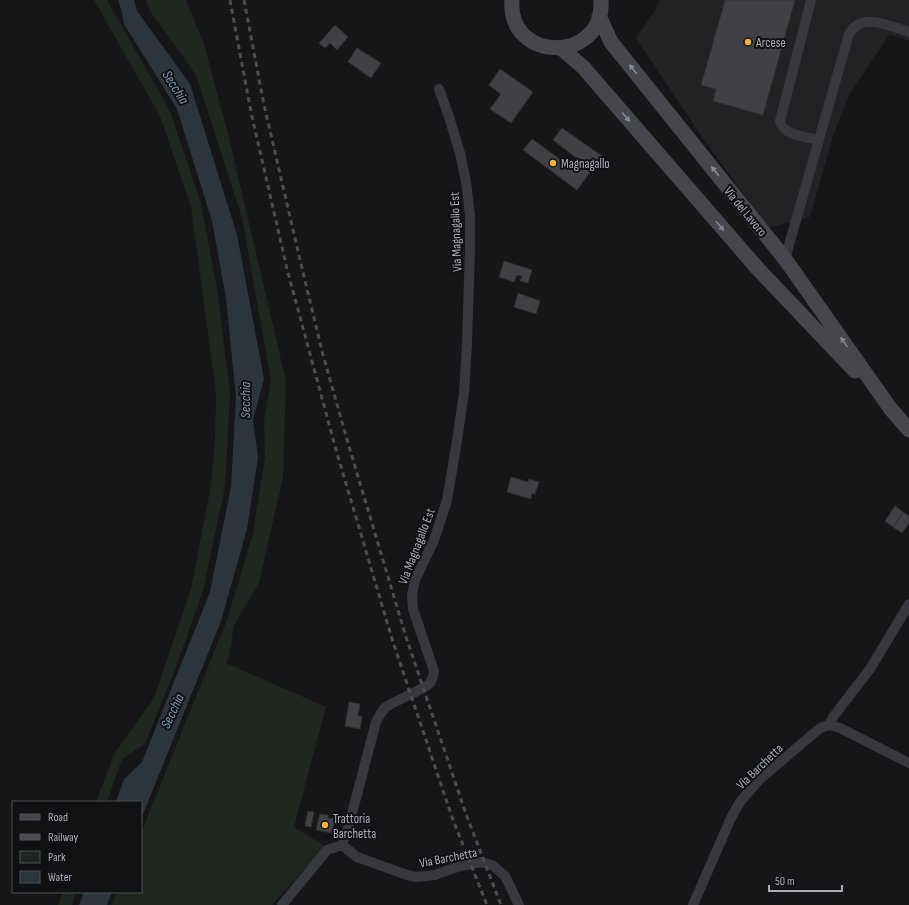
<svg xmlns="http://www.w3.org/2000/svg" width="909" height="905" viewBox="0 0 909 905" font-family="'Sofia Sans Condensed',sans-serif">
<style>
.built{fill:#222225}
.green{fill:#1e261f}
.water{fill:#2c353c}
.building{fill:#404145;stroke:#303034}
.lines{fill:none;stroke-linecap:round;stroke-linejoin:round}
.street{stroke:#37383d;stroke-width:10}
.secondary{stroke:#45474d;stroke-width:15}
.rail{stroke:#4a4c52;stroke-width:3;stroke-dasharray:5 4;stroke-linecap:butt}
.oneway{fill:#858993}
.poi-dot{fill:#f2b134;stroke:#111113;stroke-width:1.5}
.labels{text-anchor:middle;stroke-width:4;stroke-linejoin:round;paint-order:stroke}
.poi-label{font-size:13px;fill:#a8adb8;stroke:#111113;text-anchor:start}
.street-label{font-size:13px;fill:#a8adb8;stroke:#111113}
.water-label{font-size:14px;font-style:italic;fill:#7f9bb3;stroke:#111113}
</style>
<rect width="100%" height="100%" fill="#161618"/>
<path class="built" d="M 660,0 L 909,0 L 909,40 L 889,35 L 849,95 L 834,133 L 810,217 L 768,228 L 700,134 L 636,38 L 654,12 Z"/>
<path class="green" d="M 94,0 L 107,0 L 170,111 L 201,203 L 218,295 L 230,393 L 225,487 L 203,591 L 176,667 L 145,744 L 122,759 L 107,802 L 96,802 L 114,754 L 154,698 L 191,589 L 211,485 L 215,440 L 216,393 L 191,207 L 160,116 Z
M 146,0 L 186,0 L 204,44 L 229,138 L 286,381 L 283,477 L 259,583 L 234,625 L 229,657 L 226,663 L 326,707 L 294,827 L 325,846 L 272,905 L 112,905 L 117,892 L 141,892 L 141,833 L 227,620 L 253,533 L 265,457 L 264,420 L 271,381 L 242,218 L 196,75 L 150,11 Z
M 63,892 L 76,892 L 72,905 L 58,905 Z"/>
<path class="water" d="M 118,0 L 134,0 L 137,11 L 190,84 L 237,235 L 264,379 L 253,420 L 258,458 L 247,529 L 221,621 L 141,819 L 141,802 L 116,802 L 124,779 L 142,762 L 210,592 L 231,487 L 236,397 L 226,298 L 212,221 L 177,109 L 124,24 L 121,9 Z
M 84,892 L 112,892 L 107,905 L 79,905 Z"/>
<path class="building" d="M 725,0 L 795,0 L 763,115 L 713,101 L 716,89 L 701,85 Z
M 335,25 L 348,37 L 337,50 L 330,43 L 325,48 L 319,43 Z
M 357,48 L 381,63 L 371,78 L 348,62 Z
M 500,69 L 533,92 L 511,123 L 490,109 L 501,94 L 489,85 Z
M 562,128 L 602,156 L 577,190 L 523,150 L 532,139 L 572,168 L 578,159 L 553,140 Z
M 504,261 L 532,270 L 528,283 L 520,281 L 522,276 L 517,275 L 514,282 L 499,277 Z
M 518,293 L 540,301 L 536,314 L 514,307 Z
M 511,477 L 528,482 L 529,479 L 539,482 L 535,494 L 532,493 L 531,499 L 507,492 Z
M 895,506 L 903,512 L 893,527 L 885,521 Z
M 903,512 L 909,516 L 909,523 L 902,533 L 893,527 Z
M 349,702 L 360,704 L 358,716 L 362,716 L 360,729 L 345,726 Z
M 308,811 L 314,812 L 311,827 L 305,826 Z
M 320,814 L 328,815 L 328,818 L 335,819 L 332,833 L 316,830 Z"/>
<g class="lines">
<path class="street" d="M 811,0 L 780,121 C 782,135 807,137 819,140
M 785,259 L 849,34 C 862,11 889,26 909,32
M 829,725 L 833,717 L 870,669 L 909,604
M 342,845 L 357,857 L 407,875 L 416,877 L 435,875 L 460,866 L 481,862 L 492,865 L 505,876 L 519,905
M 282,905 L 327,850 L 342,845 L 350,821 L 376,722 C 379,717 381,711 386,707 C 396,700 425,689 430,683 C 433,679 433,675 434,671 L 413,609 L 412,595 L 415,580 L 434,540 L 441,519 L 447,500 L 456,447 L 464,393 L 467,344 L 470,248 L 470,215 L 466,182 L 460,153 L 448,114 L 439,89
M 693,905 L 731,818 L 740,802 L 759,780 L 820,728 L 829,725 L 840,728 L 909,763"/>
<path class="secondary" d="M 512,0 C 507,63 605,64 601,0
M 599,16 L 611,42 L 785,259 L 890,408 L 909,430
M 561,48 L 583,67 L 758,269 L 855,371"/>
<path class="rail" d="M 230,0 L 251,112 L 287,269 L 336,450 L 393,642 L 453,820 L 487,905
M 244,0 L 264,105 L 301,264 L 323,355 L 348,443 L 406,637 L 466,814 L 501,905"/>
</g>
<defs><path id="oneway-solid" d="M-6-.8H1V-3.2L6.5 0L1 3.2V.8H-6Z"/></defs>
<g class="oneway">
<use href="#oneway-solid" transform="translate(633 69) rotate(-129)"/>
<use href="#oneway-solid" transform="translate(626 117) rotate(49)"/>
<use href="#oneway-solid" transform="translate(715 171) rotate(-129)"/>
<use href="#oneway-solid" transform="translate(720 226) rotate(49)"/>
<use href="#oneway-solid" transform="translate(844 342) rotate(-125)"/>
</g>
<g class="poi-dot">
<circle cx="748" cy="42" r="4"/>
<circle cx="553" cy="163" r="4"/>
<circle cx="325" cy="825" r="4"/>
</g>
<g class="labels">
<g class="poi-label">
<text x="756" y="47">Arcese</text>
<text x="561" y="168">Magnagallo</text>
<text x="333" y="823">Trattoria<tspan x="333" dy="15">Barchetta</tspan></text>
</g>
<g class="street-label">
<text transform="translate(746 211) rotate(51)" y="5">Via del Lavoro</text>
<text transform="translate(455 232) rotate(-92)" y="5">Via Magnagallo Est</text>
<text transform="translate(416 546) rotate(-69)" y="5">Via Magnagallo Est</text>
<text transform="translate(759 766) rotate(-44)" y="5">Via Barchetta</text>
<text transform="translate(448 857) rotate(-11)" y="5">Via Barchetta</text>
</g>
<g class="water-label">
<text transform="translate(176 87) rotate(58)" y="5">Secchia</text>
<text transform="translate(245 400) rotate(-90)" y="5">Secchia</text>
<text transform="translate(172 711) rotate(-65)" y="5">Secchia</text>
</g>
</g>
<rect x="12" y="801" width="130" height="92" fill="#111113" stroke="#4d4f55"/>
<rect x="20" y="814" width="20" height="6" fill="#45474d" stroke="#4d4f55"/>
<text x="48" y="821" font-size="12" fill="#a8adb8">Road</text>
<rect x="20" y="834" width="20" height="6" fill="#4a4c52" stroke="#4d4f55"/>
<text x="48" y="841" font-size="12" fill="#a8adb8">Railway</text>
<rect x="20" y="851" width="20" height="12" fill="#1e261f" stroke="#4d4f55"/>
<text x="48" y="861" font-size="12" fill="#a8adb8">Park</text>
<rect x="20" y="871" width="20" height="12" fill="#2c353c" stroke="#4d4f55"/>
<text x="48" y="881" font-size="12" fill="#a8adb8">Water</text>
<path d="M769 885v6h73v-6" fill="none" stroke="#a8adb8" stroke-width="2"/>
<text x="775" y="885" font-size="12" fill="#a8adb8" stroke="#111113" stroke-width="3" paint-order="stroke">50 m</text>
</svg>
